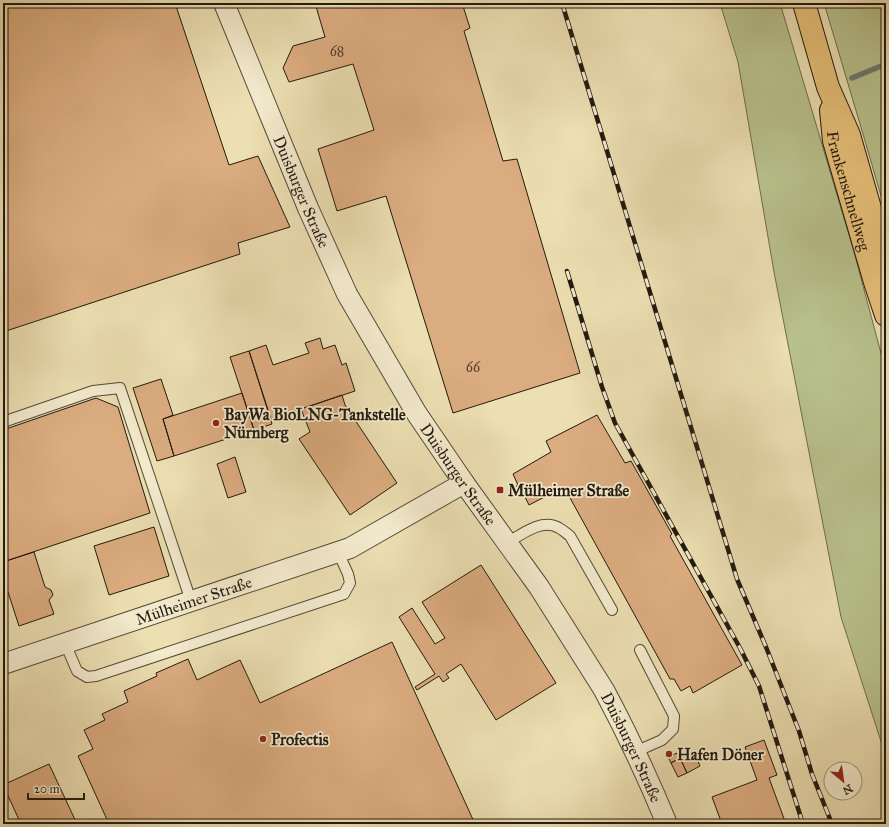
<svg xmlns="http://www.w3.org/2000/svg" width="889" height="827" viewBox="0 0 889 827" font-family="'IM FELL Great Primer',serif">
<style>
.green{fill:#b8c18c;stroke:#6d6d4e}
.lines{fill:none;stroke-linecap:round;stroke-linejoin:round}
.stream{stroke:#6a7b71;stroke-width:5.5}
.building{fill:#dbac80;stroke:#22190f}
.lane-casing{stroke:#544a38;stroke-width:12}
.street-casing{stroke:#544a38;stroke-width:22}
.highway-casing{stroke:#22190f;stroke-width:24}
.lane{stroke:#f3eacd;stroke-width:10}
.street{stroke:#f3eacd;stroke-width:20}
.highway{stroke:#e6c079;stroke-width:22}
.rail-casing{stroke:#22190f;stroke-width:4.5}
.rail{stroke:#f3eacd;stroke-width:3;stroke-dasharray:9;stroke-linecap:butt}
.poi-dot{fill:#8f2418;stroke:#f3eacd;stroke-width:1.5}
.labels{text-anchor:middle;stroke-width:3.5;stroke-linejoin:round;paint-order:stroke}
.number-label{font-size:14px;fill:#503e2b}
.street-label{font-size:16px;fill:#22190f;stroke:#f3eacd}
.poi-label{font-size:16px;font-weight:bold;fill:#22190f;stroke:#f3eacd;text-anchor:start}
</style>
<rect width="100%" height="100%" fill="#ecdfb2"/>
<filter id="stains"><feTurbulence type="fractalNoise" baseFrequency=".005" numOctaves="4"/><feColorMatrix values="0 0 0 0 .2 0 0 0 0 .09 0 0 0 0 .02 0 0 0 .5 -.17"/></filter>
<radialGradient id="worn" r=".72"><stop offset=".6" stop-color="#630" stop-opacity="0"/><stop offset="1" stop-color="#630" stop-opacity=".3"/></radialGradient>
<path class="green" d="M 720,3 L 780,3 L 854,252 L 886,372 L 886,757 L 841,617 L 774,272 L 738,62 Z
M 824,3 L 886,3 L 886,213 L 863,134 Z"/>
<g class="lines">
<path class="stream" d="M 852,78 L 886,64"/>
</g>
<path class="building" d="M 3,3 L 175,3 L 229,165 L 258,156 L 290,227 L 238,243 L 240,254 L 3,332 Z
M 315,3 L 462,3 L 470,28 L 464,31 L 503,161 L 517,159 L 580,373 L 453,413 L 386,196 L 337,211 L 318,149 L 374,130 L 353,64 L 289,82 L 283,68 L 293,46 L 325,37 Z
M 320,338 L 323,349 L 335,345 L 342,365 L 346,363 L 355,391 L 271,419 L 249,351 L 266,345 L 273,365 L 309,353 L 305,343 Z
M 249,351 L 272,424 L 254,430 L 230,357 Z
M 161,379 L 173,415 L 163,419 L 174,456 L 157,461 L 133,388 Z
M 242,393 L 254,430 L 174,456 L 163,419 Z
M 342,395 L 345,405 L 397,483 L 350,515 L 299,439 L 310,432 L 301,409 Z
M 96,398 L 118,407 L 150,513 L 3,562 L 3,430 Z
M 597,415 L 625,463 L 631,461 L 672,534 L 670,536 L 742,665 L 693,693 L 690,686 L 681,691 L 674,679 L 670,679 L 564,487 L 529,505 L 523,493 L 517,495 L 513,488 L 518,485 L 513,474 L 551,452 L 546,441 Z
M 235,457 L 246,492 L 228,498 L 217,464 Z
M 154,527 L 169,576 L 109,595 L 94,546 Z
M 34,552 L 45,587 L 51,590 L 53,595 L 49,600 L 54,614 L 19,626 L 8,592 L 4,593 L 3,590 L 3,562 Z
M 481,565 L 556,683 L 496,720 L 461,664 L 446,674 L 449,678 L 443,682 L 439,676 L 417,690 L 415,687 L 435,674 L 399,617 L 412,608 L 435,644 L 445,638 L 422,602 Z
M 392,642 L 475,824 L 109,824 L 78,756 L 93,749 L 84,730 L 105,720 L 102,714 L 128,702 L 124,691 L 157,676 L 156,673 L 188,659 L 197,680 L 240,660 L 260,703 Z
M 764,740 L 777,775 L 769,778 L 786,824 L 722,824 L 712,797 L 757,780 L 745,747 Z
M 694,752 L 700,766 L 687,773 L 680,758 Z
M 677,753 L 680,758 L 671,763 L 668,757 Z
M 680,758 L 687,773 L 678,777 L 671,763 Z
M 49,764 L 77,824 L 21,824 L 3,785 Z"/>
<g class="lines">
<defs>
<path id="lane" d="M 3,422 L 93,391 L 120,388 L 191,601
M 507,543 C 522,534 542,518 559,528 C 563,530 566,533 570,536 L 612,610
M 65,643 L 77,671 L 87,677 L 96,676 L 344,594 L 350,583 L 348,574 L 338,552
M 635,752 L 662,740 L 673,729 L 674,716 L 640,650"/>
<g id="street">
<path id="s1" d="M 224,3 L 308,208 L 347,294 L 417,414 L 464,483 L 539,587 L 604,690 C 627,733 648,778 667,824"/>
<path id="s2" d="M 3,664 L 350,548 L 464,483"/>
</g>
<g id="highway">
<path d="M 804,3 L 828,87 L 849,135 L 886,264"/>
<path id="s3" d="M 831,110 L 834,141 L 875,282 L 886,315"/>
</g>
</defs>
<use href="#lane" class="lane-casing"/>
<use href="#street" class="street-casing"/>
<use href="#highway" class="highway-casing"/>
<use href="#lane" class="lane"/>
<use href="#street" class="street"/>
<use href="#highway" class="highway"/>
<defs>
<path id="rail" d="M 562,3 L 700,457 L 737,579 L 766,647 L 799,731 L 812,774 L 832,824
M 567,271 L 602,387 L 615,423 L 740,648 L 759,686 L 803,824"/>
</defs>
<use href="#rail" class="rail-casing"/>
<use href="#rail" class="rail"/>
</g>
<g class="poi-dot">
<circle cx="216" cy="423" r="4"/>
<rect x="496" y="486" width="8" height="8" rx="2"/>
<circle cx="263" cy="739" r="4"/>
<circle cx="669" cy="754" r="4"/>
</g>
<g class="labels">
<g class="number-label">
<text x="337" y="56">68</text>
<text x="473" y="372">66</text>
</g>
<g class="street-label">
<text dy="6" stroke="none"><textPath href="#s3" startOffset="83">Frankenschnellweg</textPath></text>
<text dy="6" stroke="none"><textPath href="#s1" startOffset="204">Duisburger Straße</textPath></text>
<text dy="6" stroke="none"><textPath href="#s1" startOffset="528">Duisburger Straße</textPath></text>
<text dy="6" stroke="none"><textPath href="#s2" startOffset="201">Mülheimer Straße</textPath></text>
<text dy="6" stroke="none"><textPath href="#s1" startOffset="852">Duisburger Straße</textPath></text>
</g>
<g class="poi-label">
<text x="224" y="420">BayWa BioLNG-Tankstelle<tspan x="224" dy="18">Nürnberg</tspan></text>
<text x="508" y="496">Mülheimer Straße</text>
<text x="271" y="745">Profectis</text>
<text x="677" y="760">Hafen Döner</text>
</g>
</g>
<rect width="889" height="827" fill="none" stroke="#ecdfb2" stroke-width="16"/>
<rect x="4" y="4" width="881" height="819" fill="none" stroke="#22190f" stroke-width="2"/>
<rect x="8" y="8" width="873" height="811" fill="none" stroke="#22190f"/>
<g transform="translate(843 781) rotate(151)"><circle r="19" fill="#f3eacd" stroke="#9f9681"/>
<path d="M0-3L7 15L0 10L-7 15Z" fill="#8f2418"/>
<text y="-6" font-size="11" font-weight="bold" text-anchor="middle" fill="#22190f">N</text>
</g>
<path d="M28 793v6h56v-6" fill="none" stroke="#22190f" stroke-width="2"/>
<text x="34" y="793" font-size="12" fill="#22190f" stroke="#f3eacd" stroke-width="3" paint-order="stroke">20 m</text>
<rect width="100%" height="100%" filter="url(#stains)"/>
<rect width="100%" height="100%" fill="url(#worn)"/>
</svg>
